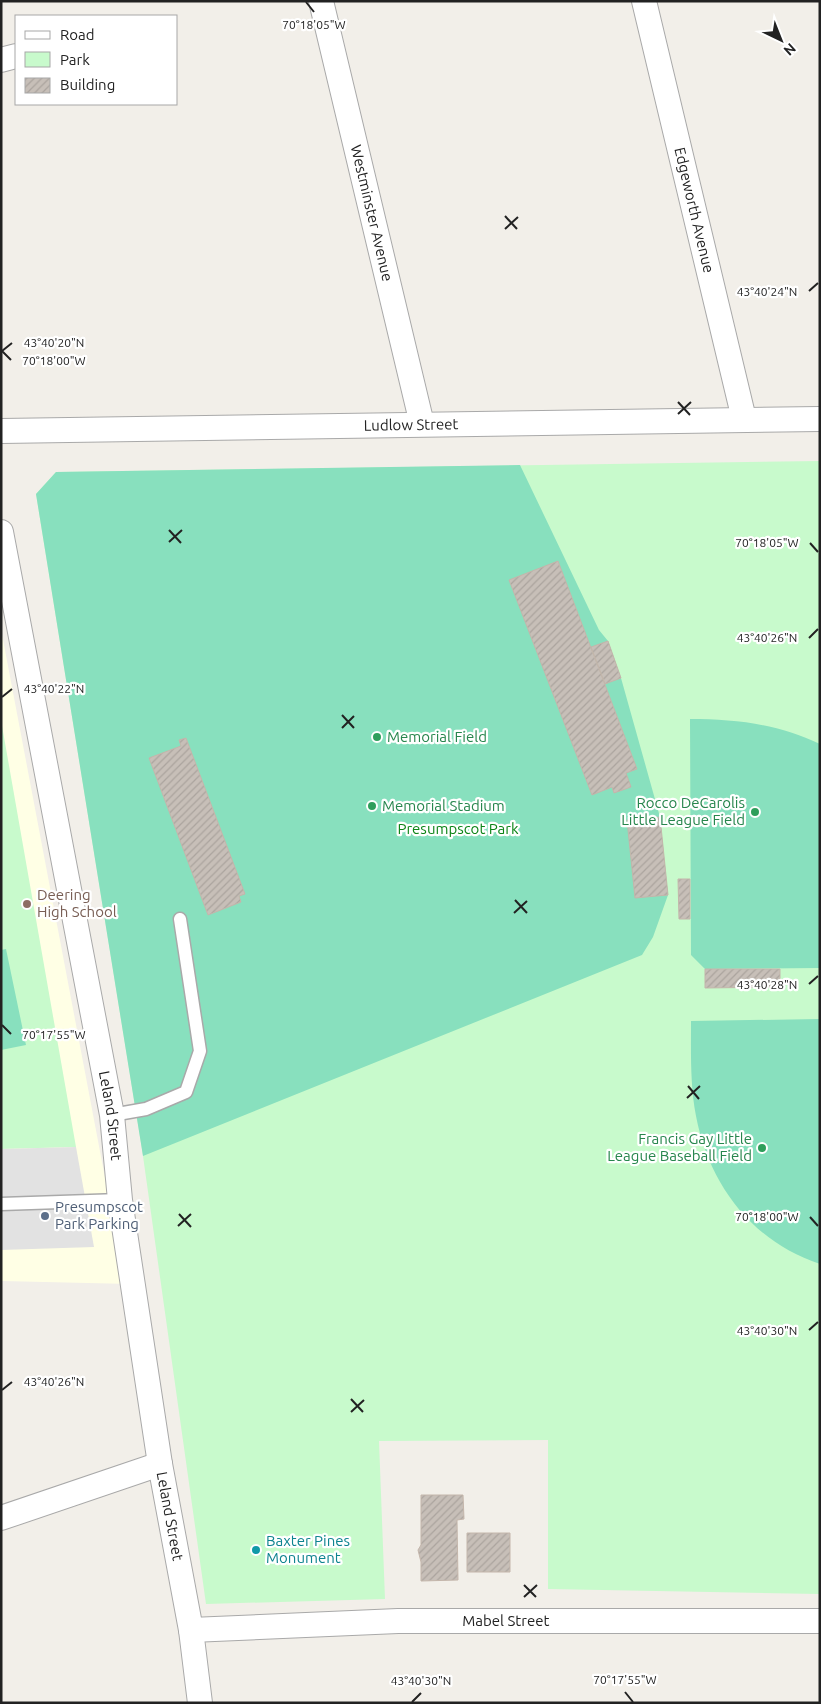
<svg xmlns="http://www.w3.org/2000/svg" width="821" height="1704" viewBox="0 0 821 1704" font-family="Ubuntu,sans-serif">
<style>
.education{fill:#ffffe5}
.park{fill:#c8facc}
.pitch{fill:#88e0be}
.parking{fill:#e2e2e2}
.building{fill:url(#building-hatch);stroke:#c4b6ab}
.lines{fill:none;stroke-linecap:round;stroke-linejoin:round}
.lane-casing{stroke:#a9a9a9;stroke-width:15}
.street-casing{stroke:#a9a9a9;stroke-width:26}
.lane{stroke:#fff;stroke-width:12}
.street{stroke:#fff;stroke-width:24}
.ticks{fill:none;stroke:#222;stroke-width:2}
.leisure-dot{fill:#2e9e5b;stroke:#fff;stroke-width:2}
.education-dot{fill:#8d6e63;stroke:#fff;stroke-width:2}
.service-dot{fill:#5c6f8a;stroke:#fff;stroke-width:2}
.culture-dot{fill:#0f9aa8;stroke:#fff;stroke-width:2}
.labels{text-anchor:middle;stroke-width:4.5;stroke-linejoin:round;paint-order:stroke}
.street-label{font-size:15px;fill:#222;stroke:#fff}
.leisure-label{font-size:15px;fill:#27864d;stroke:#fff;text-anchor:start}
.park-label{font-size:15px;fill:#0c8416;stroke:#fff}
.education-label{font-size:15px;fill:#785e54;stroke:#fff;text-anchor:start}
.service-label{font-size:15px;fill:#4e5e75;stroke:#fff;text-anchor:start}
.culture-label{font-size:15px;fill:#0d838f;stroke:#fff;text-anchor:start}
.ticks-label{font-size:12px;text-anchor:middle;fill:#222;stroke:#fff;stroke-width:4.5;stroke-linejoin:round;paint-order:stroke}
</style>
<defs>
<pattern id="building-hatch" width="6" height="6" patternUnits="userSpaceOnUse" patternTransform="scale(1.25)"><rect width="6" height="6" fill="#c7bfb8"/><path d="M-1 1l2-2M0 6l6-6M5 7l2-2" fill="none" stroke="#aba49e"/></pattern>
</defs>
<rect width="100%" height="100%" fill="#f2efe9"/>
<path class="education" d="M 1,629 L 106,1183 L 115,1180 L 131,1284 L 1,1281 Z"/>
<path class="park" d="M 820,461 L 820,1594 L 548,1589 L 548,1440 L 379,1441 L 385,1599 L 206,1604 L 142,1149 L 36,494 L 56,472 Z
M 1,720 L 76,1147 L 1,1149 Z"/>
<path class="pitch" d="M 520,465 L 599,630 L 608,641 L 621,678 L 660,817 L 668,895 L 653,937 L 642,955 L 143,1156 L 36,494 L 56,472 Z
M 690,719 C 736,719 778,724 820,744 L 820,968 L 705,969 L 691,955 Z
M 6,949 L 26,1045 L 1,1050 L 1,950 Z
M 820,1019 L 820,1264 C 753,1242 709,1185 696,1116 C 690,1085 691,1053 691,1021 Z"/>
<path class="parking" d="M 76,1147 L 94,1247 L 1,1250 L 1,1149 Z"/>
<path class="building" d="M 558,561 L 637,769 L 626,773 L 631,787 L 614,793 L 612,787 L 592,795 L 509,580 Z
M 608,641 L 621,678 L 605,684 L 591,647 Z
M 186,738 L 245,894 L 239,896 L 241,902 L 208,915 L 149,758 L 181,746 L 179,740 Z
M 660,817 L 668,895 L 635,898 L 627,820 Z
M 678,879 L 690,879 L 690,919 L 679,919 Z
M 705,969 L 780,969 L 780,987 L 705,988 Z
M 421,1495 L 463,1495 L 464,1519 L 457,1520 L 458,1580 L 421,1581 L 421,1562 L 418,1550 L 421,1545 Z
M 467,1533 L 510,1533 L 510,1572 L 467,1572 Z"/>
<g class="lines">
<defs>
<path id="lane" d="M 112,1115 L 146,1109 L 186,1092 L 200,1051 L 180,919
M 1,1204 L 120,1200"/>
<g id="street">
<path id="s1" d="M 321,1 L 422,424"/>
<path id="s2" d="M 644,1 L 744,419"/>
<path d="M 1,60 L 16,56"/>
<path id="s3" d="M 1,431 L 820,419"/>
<path id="s4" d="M 1,532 L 112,1115 L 120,1200 L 160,1464 L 191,1630 L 200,1703"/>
<path d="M 1,1518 L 160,1464"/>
<path id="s5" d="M 191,1630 L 398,1621 L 820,1621"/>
</g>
</defs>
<use href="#lane" class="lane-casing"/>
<use href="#street" class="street-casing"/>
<use href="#lane" class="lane"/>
<use href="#street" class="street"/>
</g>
<path class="ticks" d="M 306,2 L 314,12M 505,216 L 517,229M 505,229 L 518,217M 809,291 L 818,283M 2,351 L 11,360M 2,351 L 12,343M 678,402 L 690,415M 678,414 L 691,402M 169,530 L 181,543M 169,542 L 182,530M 810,543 L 818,552M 809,638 L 818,629M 2,697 L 12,689M 342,715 L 354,728M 342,728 L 354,716M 515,900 L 527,913M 514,913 L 527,901M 809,984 L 818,976M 2,1025 L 11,1034M 688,1086 L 699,1099M 687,1098 L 700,1086M 179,1214 L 191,1227M 810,1217 L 818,1226M 178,1226 L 191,1214M 809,1330 L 818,1322M 2,1390 L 12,1382M 351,1399 L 363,1412M 351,1412 L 364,1400M 524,1585 L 536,1597M 524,1597 L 537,1585M 625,1692 L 633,1702M 412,1702 L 421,1693"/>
<g class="leisure-dot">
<circle cx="377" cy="737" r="5"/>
<circle cx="372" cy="806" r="5"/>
<circle cx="755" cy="812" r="5"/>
<circle cx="762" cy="1148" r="5"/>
</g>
<circle class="education-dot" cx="27" cy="904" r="5"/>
<circle class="service-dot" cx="45" cy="1216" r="5"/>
<circle class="culture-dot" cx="256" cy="1550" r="5"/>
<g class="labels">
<g class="street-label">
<text dy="5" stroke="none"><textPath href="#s2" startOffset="215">Edgeworth Avenue</textPath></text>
<text dy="5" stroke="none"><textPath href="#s1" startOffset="218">Westminster Avenue</textPath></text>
<text dy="5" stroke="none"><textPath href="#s3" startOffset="410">Ludlow Street</textPath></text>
<text dy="5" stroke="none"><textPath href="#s4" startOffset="594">Leland Street</textPath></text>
<text dy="5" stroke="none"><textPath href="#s4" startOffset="999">Leland Street</textPath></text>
<text dy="5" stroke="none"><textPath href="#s5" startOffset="315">Mabel Street</textPath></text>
</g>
<g class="leisure-label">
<text x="387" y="742">Memorial Field</text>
<text x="745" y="808" text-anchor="end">Rocco DeCarolis<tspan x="745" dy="17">Little League Field</tspan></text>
<text x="382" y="811">Memorial Stadium</text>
<text x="752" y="1144" text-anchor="end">Francis Gay Little<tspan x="752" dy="17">League Baseball Field</tspan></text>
</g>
<g class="park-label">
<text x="458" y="834">Presumpscot Park</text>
</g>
<g class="education-label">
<text x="37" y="900">Deering<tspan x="37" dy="17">High School</tspan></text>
</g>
<g class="service-label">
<text x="55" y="1212">Presumpscot<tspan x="55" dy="17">Park Parking</tspan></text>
</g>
<g class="culture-label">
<text x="266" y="1546">Baxter Pines<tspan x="266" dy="17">Monument</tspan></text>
</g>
</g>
<g class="ticks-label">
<text x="314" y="29">70°18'05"W</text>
<text x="767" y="296">43°40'24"N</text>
<text x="54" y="347">43°40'20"N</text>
<text x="54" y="365">70°18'00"W</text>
<text x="767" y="547">70°18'05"W</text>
<text x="767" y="642">43°40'26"N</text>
<text x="54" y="693">43°40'22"N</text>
<text x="767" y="989">43°40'28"N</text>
<text x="54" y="1039">70°17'55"W</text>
<text x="767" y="1221">70°18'00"W</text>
<text x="767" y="1335">43°40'30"N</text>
<text x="54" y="1386">43°40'26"N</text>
<text x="625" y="1684">70°17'55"W</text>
<text x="421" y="1685">43°40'30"N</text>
</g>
<rect width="821" height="1704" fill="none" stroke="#222222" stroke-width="5"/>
<rect x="15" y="15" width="162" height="90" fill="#ffffff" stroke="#a7a7a7"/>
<rect x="25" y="31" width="25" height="8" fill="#ffffff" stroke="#a7a7a7"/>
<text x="60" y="40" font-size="15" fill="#222222">Road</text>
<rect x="25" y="52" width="25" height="15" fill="#c8facc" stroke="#a7a7a7"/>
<text x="60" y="65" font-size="15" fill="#222222">Park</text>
<rect x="25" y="78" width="25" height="15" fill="url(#building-hatch)" stroke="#a7a7a7"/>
<text x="60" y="90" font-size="15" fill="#222222">Building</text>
<g transform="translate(781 40) rotate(137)" stroke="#ffffff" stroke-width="4" paint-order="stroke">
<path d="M0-4L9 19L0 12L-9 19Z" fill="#222222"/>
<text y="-8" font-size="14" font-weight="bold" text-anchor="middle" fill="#222222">N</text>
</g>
</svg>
